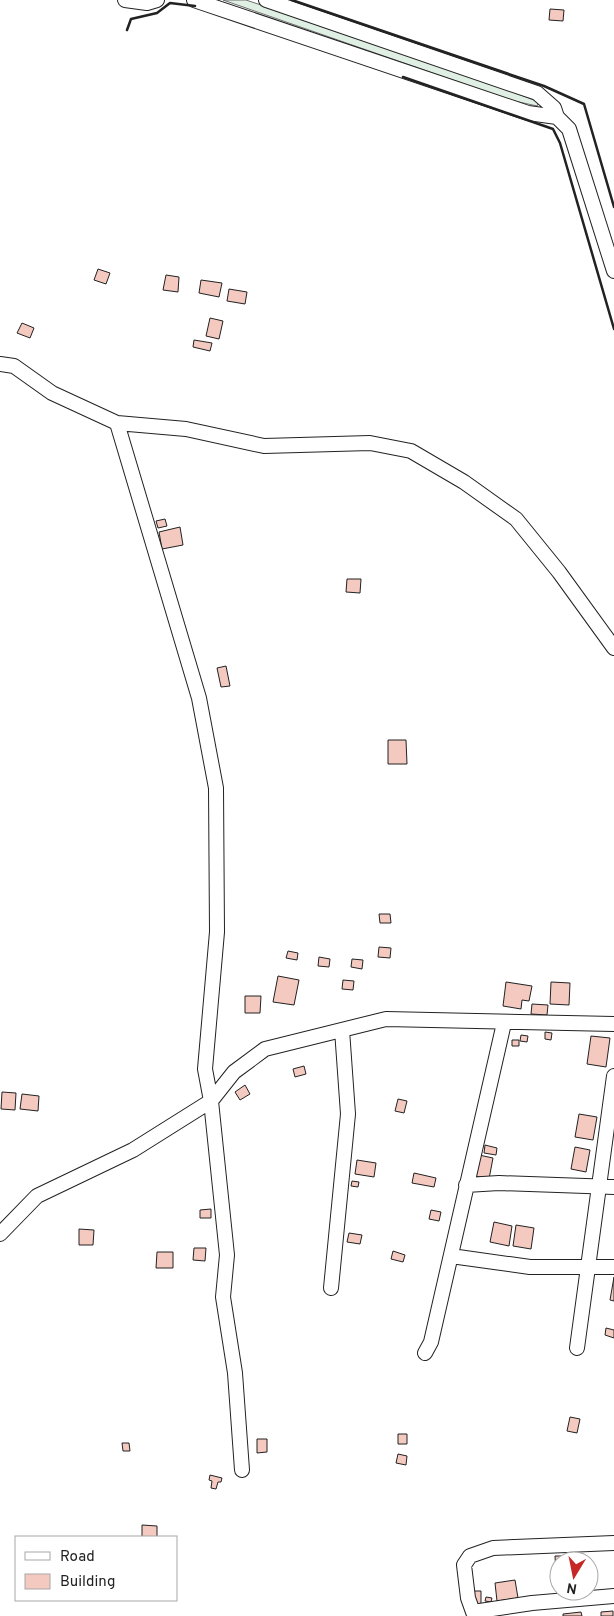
<svg xmlns="http://www.w3.org/2000/svg" width="614" height="1616" viewBox="0 0 614 1616" font-family="Overpass,sans-serif">
<style>
.green{fill:#e0efe3;stroke:#6f6f6f}
.building{fill:#f3c9c0;stroke:#222}
.lines{fill:none;stroke-linecap:round;stroke-linejoin:round}
.minor-casing{stroke:#222;stroke-width:16}
.minor{stroke:#fff;stroke-width:14}
.wall{stroke:#222;stroke-width:2.5}
</style>
<rect width="100%" height="100%" fill="#fff"/>
<path class="green" d="M 223,0 L 246,0 L 484,80 L 539,102 L 537,106 L 510,100 Z"/>
<path class="building" d="M 550,9 L 564,10 L 563,21 L 549,20 Z
M 98,269 L 110,273 L 106,284 L 94,280 Z
M 166,275 L 179,277 L 178,292 L 163,290 Z
M 201,280 L 222,283 L 219,297 L 199,293 Z
M 229,289 L 247,292 L 245,304 L 227,301 Z
M 210,318 L 223,321 L 219,339 L 206,336 Z
M 22,323 L 34,328 L 30,338 L 17,333 Z
M 194,340 L 212,343 L 210,351 L 193,347 Z
M 165,519 L 167,526 L 158,528 L 156,521 Z
M 180,527 L 183,545 L 162,549 L 159,532 Z
M 347,579 L 361,579 L 360,593 L 346,592 Z
M 226,666 L 230,686 L 221,687 L 217,668 Z
M 388,740 L 406,740 L 407,764 L 388,764 Z
M 379,914 L 390,914 L 391,923 L 380,923 Z
M 379,947 L 391,948 L 390,958 L 378,957 Z
M 288,951 L 298,953 L 297,960 L 286,958 Z
M 319,957 L 330,959 L 329,967 L 318,966 Z
M 352,959 L 363,960 L 362,969 L 351,967 Z
M 278,976 L 299,980 L 294,1005 L 273,1002 Z
M 343,980 L 354,981 L 353,990 L 342,989 Z
M 506,982 L 532,986 L 529,1001 L 522,1000 L 521,1009 L 503,1006 Z
M 551,982 L 570,983 L 569,1005 L 550,1004 Z
M 245,996 L 261,996 L 260,1013 L 245,1013 Z
M 532,1004 L 548,1005 L 547,1015 L 531,1014 Z
M 545,1032 L 552,1033 L 551,1040 L 545,1039 Z
M 521,1035 L 528,1036 L 527,1042 L 520,1041 Z
M 591,1036 L 610,1038 L 606,1067 L 587,1064 Z
M 512,1040 L 519,1040 L 519,1046 L 512,1046 Z
M 304,1066 L 306,1074 L 295,1077 L 293,1069 Z
M 245,1085 L 250,1094 L 240,1100 L 235,1092 Z
M 2,1092 L 16,1093 L 15,1110 L 1,1109 Z
M 22,1094 L 39,1096 L 38,1111 L 20,1109 Z
M 398,1099 L 407,1101 L 404,1113 L 395,1111 Z
M 579,1114 L 597,1117 L 593,1140 L 575,1137 Z
M 485,1145 L 497,1148 L 496,1155 L 484,1153 Z
M 575,1147 L 590,1150 L 586,1172 L 571,1169 Z
M 479,1155 L 493,1158 L 489,1179 L 474,1176 Z
M 357,1160 L 376,1163 L 374,1177 L 355,1174 Z
M 414,1173 L 436,1178 L 434,1187 L 412,1183 Z
M 352,1181 L 359,1182 L 358,1187 L 351,1186 Z
M 211,1209 L 211,1218 L 200,1218 L 200,1210 Z
M 431,1210 L 441,1212 L 439,1221 L 429,1219 Z
M 494,1222 L 512,1226 L 509,1246 L 490,1242 Z
M 516,1225 L 534,1228 L 531,1249 L 513,1246 Z
M 79,1229 L 94,1230 L 93,1245 L 79,1245 Z
M 349,1233 L 362,1235 L 360,1244 L 347,1242 Z
M 194,1248 L 206,1248 L 205,1261 L 193,1260 Z
M 393,1251 L 405,1255 L 403,1262 L 391,1259 Z
M 157,1252 L 173,1252 L 173,1268 L 156,1268 Z
M 614,1277 L 614,1301 L 610,1300 Z
M 606,1328 L 614,1330 L 614,1338 L 605,1335 Z
M 570,1417 L 580,1419 L 577,1433 L 567,1431 Z
M 398,1434 L 407,1434 L 407,1444 L 398,1444 Z
M 257,1439 L 267,1439 L 267,1452 L 257,1453 Z
M 122,1443 L 129,1443 L 130,1451 L 123,1451 Z
M 398,1454 L 407,1456 L 406,1465 L 396,1463 Z
M 210,1475 L 222,1478 L 221,1482 L 218,1482 L 216,1489 L 211,1488 L 212,1481 L 209,1480 Z
M 142,1525 L 157,1526 L 157,1537 L 142,1537 Z
M 555,1556 L 574,1556 L 574,1561 L 559,1561 L 559,1573 L 556,1574 Z
M 515,1580 L 518,1598 L 497,1601 L 495,1583 Z
M 471,1591 L 481,1591 L 481,1604 L 471,1604 Z
M 486,1597 L 492,1598 L 491,1602 L 485,1601 Z
M 613,1611 L 613,1616 L 601,1616 L 601,1612 Z
M 581,1612 L 582,1616 L 563,1616 L 563,1614 Z"/>
<g class="lines">
<defs>
<path id="minor" d="M 125,0 L 147,3 L 157,0
M 194,0 L 528,113 L 557,117
M 266,0 L 537,93 L 554,108 L 557,117 L 569,129 L 614,271
M 0,364 L 14,366 L 52,393 L 117,423 L 186,429 L 264,446 L 370,443 L 411,451 L 464,482 L 516,519 L 559,572 L 614,648
M 117,423 L 199,698 L 216,788 L 217,932 L 205,1069 L 211,1101 L 227,1255 L 223,1297 L 235,1373 L 242,1470
M 466,1185 L 499,1183 L 614,1187
M 0,1234 L 37,1196 L 133,1150 L 211,1101 L 234,1072 L 265,1049 L 386,1019 L 614,1024
M 451,1256 L 530,1267 L 614,1267
M 331,1288 L 348,1114 L 342,1030
M 577,1348 L 614,1076
M 425,1353 L 431,1342 L 504,1023
M 614,1543 L 493,1548 L 470,1556 L 464,1565 L 468,1598 L 473,1612 L 532,1603 L 614,1596"/>
</defs>
<use href="#minor" class="minor-casing"/>
<use href="#minor" class="minor"/>
<path class="wall" d="M 292,0 L 544,86 L 584,104 L 614,207
M 127,30 L 131,19 L 157,13 L 170,3 L 195,6
M 403,77 L 553,129 L 560,143 L 614,329"/>
</g>
<rect x="15" y="1536" width="162" height="65" fill="#ffffff" stroke="#a7a7a7"/>
<rect x="25" y="1552" width="25" height="8" fill="#ffffff" stroke="#a7a7a7"/>
<text x="60" y="1561" font-size="15" fill="#222222">Road</text>
<rect x="25" y="1574" width="25" height="15" fill="#f3c9c0" stroke="#a7a7a7"/>
<text x="60" y="1586" font-size="15" fill="#222222">Building</text>
<g transform="translate(574 1576) rotate(190)"><circle r="24" fill="#ffffff" stroke="#a7a7a7"/>
<path d="M0-4L9 19L0 12L-9 19Z" fill="#c62828"/>
<text y="-8" font-size="14" font-weight="bold" text-anchor="middle" fill="#222222">N</text>
</g>
</svg>
